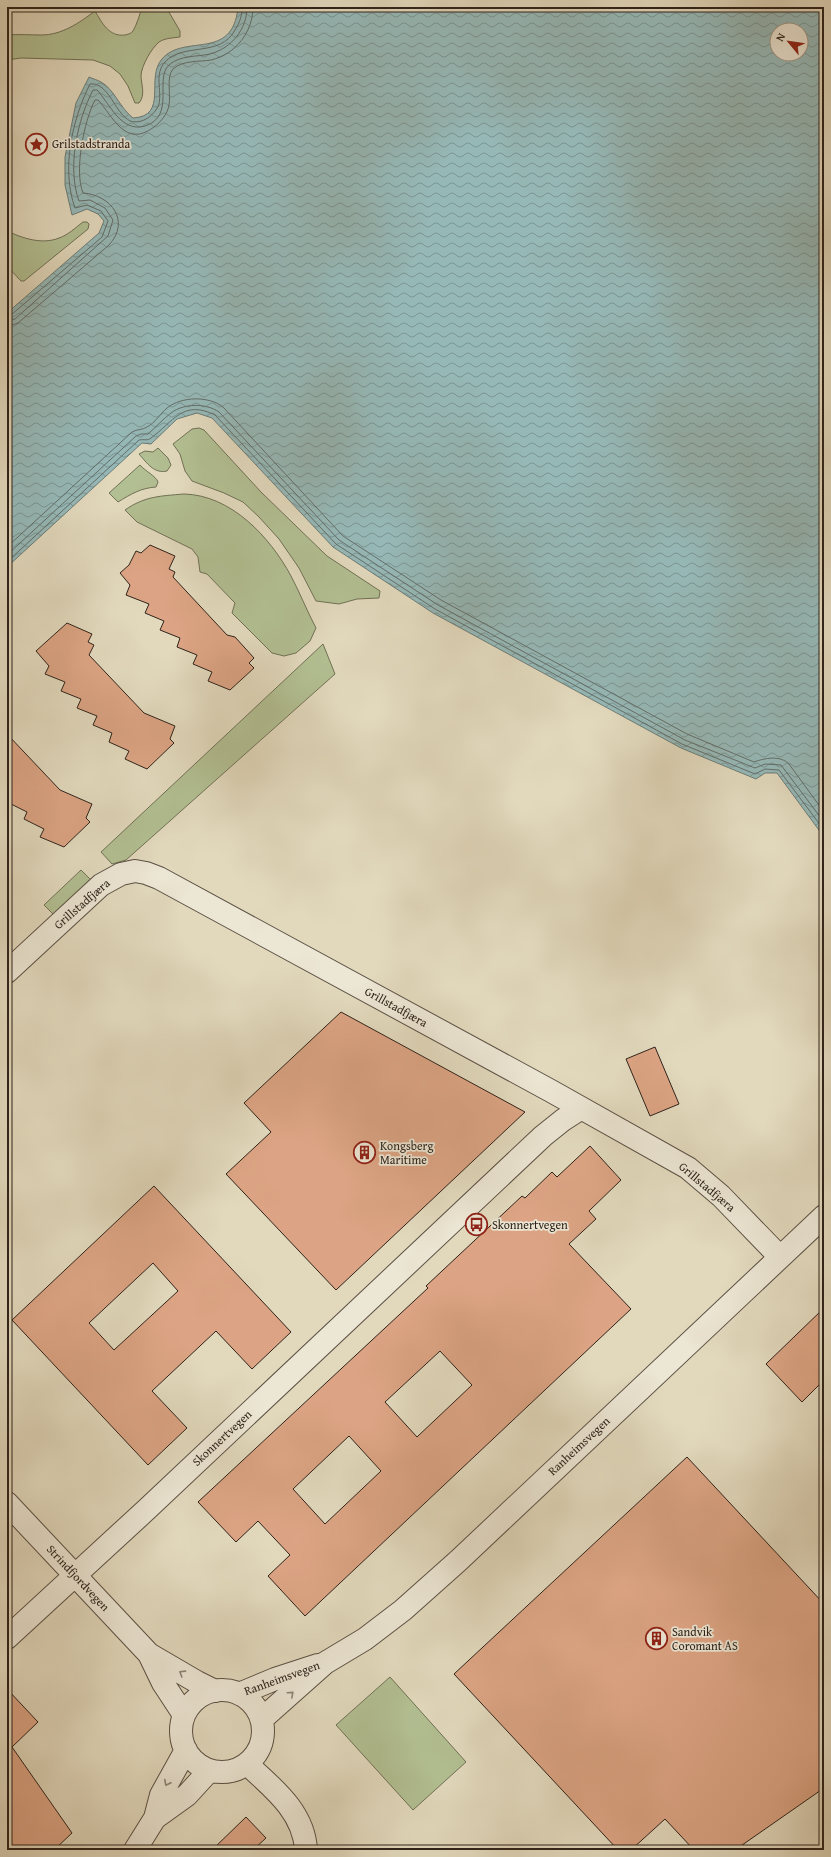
<svg xmlns="http://www.w3.org/2000/svg" width="831" height="1857" viewBox="0 0 831 1857" font-family="'Gentium Book Plus',serif">
<style>
.grass{fill:#b2bf92;stroke:#707156}
.water{fill:url(#water-waves);stroke:#6c7d79;fill-rule:evenodd}
.lines{fill:none;stroke-linecap:round;stroke-linejoin:round}
.shore{stroke:#626e6a;stroke-width:1}
.building{fill:#dca484;stroke:#2e231b;fill-rule:evenodd}
.minor-casing{stroke:#5b5044;stroke-width:24}
.minor{stroke:#ece6d4;stroke-width:22}
.oneway{stroke:#8d8478}
.labels{text-anchor:middle;stroke-width:3.5;stroke-linejoin:round;paint-order:stroke}
.poi-label{font-size:12px;fill:#2e231b;stroke:#ece6d4;text-anchor:start}
.street-label{font-size:12px;fill:#2e231b;stroke:#ece6d4}
</style>
<defs>
<pattern id="water-waves" width="16" height="10" patternUnits="userSpaceOnUse"><rect width="16" height="10" fill="#96b9b8"/><path d="M0 5q4-4 8 0t8 0" fill="none" stroke="#7b9695"/></pattern>
</defs>
<rect width="100%" height="100%" fill="#e2d9bd"/>
<filter id="stains"><feTurbulence type="fractalNoise" baseFrequency=".005" numOctaves="4"/><feColorMatrix values="0 0 0 0 .2 0 0 0 0 .09 0 0 0 0 .02 0 0 0 .5 -.17"/></filter>
<radialGradient id="worn" r=".72"><stop offset=".6" stop-color="#630" stop-opacity="0"/><stop offset="1" stop-color="#630" stop-opacity=".3"/></radialGradient>
<path class="grass" d="M 142,7 L 166,7 L 180,31 L 180,37 C 173,38 165,38 159,42 C 151,49 142,65 141,75 C 141,84 146,95 139,103 L 135,103 L 128,86 L 120,74 L 110,66 L 93,60 L 21,58 L 7,60 L 7,35 C 19,34 30,35 41,35 C 62,35 79,23 95,11 C 102,23 109,37 125,35 C 128,34 131,34 133,31 C 137,24 140,14 142,7 Z
M 83,222 L 87,222 L 89,224 L 88,229 L 24,281 L 21,281 L 7,266 L 7,231 C 22,238 42,245 59,238 C 68,235 75,228 83,222 Z
M 199,428 L 204,430 L 261,492 L 327,556 L 380,591 L 379,598 L 357,599 L 339,604 L 316,601 L 299,568 L 279,539 L 259,517 L 243,502 L 224,493 L 192,481 L 185,471 L 180,454 L 173,444 L 192,429 Z
M 158,448 L 168,458 L 171,465 L 167,471 C 154,474 147,463 139,454 L 145,451 L 153,452 Z
M 140,465 C 145,471 156,476 158,482 L 156,487 C 141,488 131,494 118,502 L 109,493 Z
M 184,494 C 231,495 270,537 291,576 C 300,593 307,611 316,628 L 310,641 L 296,653 L 284,656 L 272,653 L 232,613 L 235,603 L 207,574 L 200,572 L 198,557 L 192,549 L 137,522 L 125,510 C 145,496 161,496 184,494 Z
M 323,644 L 335,674 L 126,860 L 112,864 L 101,852 Z
M 81,870 L 91,880 L 54,915 L 44,905 Z
M 390,1677 L 466,1762 L 413,1810 L 336,1725 Z"/>
<path class="water" d="M 238,7 L 824,7 L 824,837 L 777,773 L 765,773 L 756,779 L 681,748 L 433,613 L 333,547 L 212,418 L 197,413 L 177,419 L 151,444 L 142,443 L 7,567 L 7,313 L 99,233 L 104,221 L 98,214 L 87,209 L 72,215 L 65,185 L 65,157 L 76,103 L 89,77 C 93,79 98,80 101,82 C 114,89 120,108 133,118 C 169,116 145,78 162,59 C 184,33 233,62 238,7 ZM 777,30 L 801,30 L 801,54 L 777,54 Z"/>
<g class="lines">
<path class="shore" d="M 7,316 L 11,315 L 102,237 L 108,221 L 101,211 L 87,205 L 75,208 C 61,169 72,120 90,84 C 105,82 113,104 121,113 C 123,116 127,119 130,121 C 142,125 155,115 159,104 C 162,90 154,74 165,62 C 183,42 220,58 235,30 C 240,22 242,16 242,7
M 7,321 L 15,319 L 108,236 L 113,220 L 105,208 L 90,200 L 79,201 C 67,168 77,121 93,90 L 97,90 C 110,104 121,133 145,126 C 176,116 154,79 169,65 C 180,55 197,57 210,54 C 232,48 247,29 247,7
M 7,327 L 18,323 L 109,245 C 131,221 111,195 83,193 C 74,171 84,121 95,100 L 98,100 C 113,116 125,149 154,127 C 161,122 168,113 169,105 C 171,95 166,77 173,69 C 183,60 199,62 211,60 C 236,54 253,32 253,7
M 7,547 L 132,432 C 137,429 143,430 147,427 C 155,423 160,414 167,408 C 182,396 209,396 223,407 L 343,536 L 441,600 L 687,734 L 754,762 C 765,758 780,755 789,764 L 824,812
M 7,555 L 136,436 L 141,434 L 148,434 C 156,427 163,419 171,413 C 184,403 206,403 219,412 L 339,540 L 438,605 L 685,740 L 755,768 L 765,764 L 781,765 L 824,822
M 7,562 L 139,440 C 144,439 148,441 151,438 C 173,422 183,399 215,415 L 336,544 L 435,609 L 682,744 L 755,774 L 765,769 L 779,770 L 824,830"/>
</g>
<path class="building" d="M 150,545 L 175,556 L 169,569 L 175,572 L 173,577 L 227,635 L 235,637 L 254,658 L 249,663 L 254,668 L 230,690 L 208,681 L 212,672 L 193,664 L 197,655 L 177,647 L 180,638 L 160,630 L 164,621 L 145,613 L 149,604 L 126,595 L 130,585 L 120,573 L 129,565 L 136,551 L 141,553 Z
M 67,623 L 92,634 L 88,642 L 94,645 L 89,655 L 144,713 L 175,726 L 170,739 L 174,743 L 147,769 L 125,759 L 129,751 L 109,742 L 112,733 L 93,725 L 97,716 L 77,708 L 81,699 L 61,691 L 65,682 L 45,674 L 49,666 L 36,651 Z
M 7,734 L 60,790 L 92,804 L 86,818 L 90,822 L 64,847 L 40,837 L 44,829 L 24,819 L 27,812 L 7,802 Z
M 341,1012 L 525,1112 L 336,1290 L 226,1174 L 271,1132 L 244,1103 Z
M 655,1047 L 679,1104 L 650,1116 L 626,1059 Z
M 590,1146 L 621,1180 L 589,1211 L 596,1219 L 569,1244 L 631,1309 L 305,1616 L 268,1576 L 290,1555 L 258,1521 L 236,1542 L 198,1502 L 428,1288 L 426,1286 L 522,1196 L 525,1198 L 552,1172 L 557,1177 ZM 440,1351 L 472,1385 L 417,1437 L 385,1402 ZM 349,1436 L 381,1471 L 325,1524 L 293,1489 Z
M 154,1186 L 291,1332 L 252,1369 L 216,1331 L 152,1391 L 187,1428 L 148,1465 L 12,1320 ZM 153,1263 L 178,1291 L 114,1350 L 89,1323 Z
M 824,1308 L 824,1380 L 802,1402 L 766,1364 Z
M 687,1457 L 824,1604 L 824,1788 L 735,1850 L 694,1850 L 665,1819 L 631,1850 L 618,1850 L 454,1674 Z
M 7,1689 L 38,1722 L 12,1747 L 72,1833 L 54,1850 L 7,1850 Z
M 246,1817 L 266,1838 L 253,1850 L 212,1850 Z"/>
<g class="lines">
<defs>
<path id="minor" d="M 7,972 L 101,885 L 121,874 L 135,871 L 146,873 L 159,878 L 551,1091 L 688,1168 L 721,1196 L 780,1257
M 7,1503 L 149,1654 L 197,1682 L 215,1691
M 7,1638 L 146,1510 L 543,1136 L 563,1120 L 580,1109
M 149,1654 L 163,1683 L 184,1715
M181 1731a41 41 0 1 1 82 0a41 41 0 1 1-82 0Z
M 239,1694 L 275,1679 L 318,1665
M 262,1719 L 325,1663 L 365,1639 L 403,1610 L 458,1561 L 824,1216
M 247,1764 C 273,1788 304,1812 306,1850
M 155,1818 L 187,1795 L 209,1771
M 135,1850 L 155,1818 L 161,1795 L 186,1750"/>
</defs>
<use href="#minor" class="minor-casing"/>
<use href="#minor" class="minor"/>
</g>
<defs><path id="oneway-chevron" d="M-2-3.5L2.5 0L-2 3.5" fill="none" stroke-width="1.6" stroke-linecap="round" stroke-linejoin="round"/></defs>
<g class="oneway">
<use href="#oneway-chevron" transform="translate(182 1673) rotate(-148)"/>
<use href="#oneway-chevron" transform="translate(291 1694) rotate(-42)"/>
<use href="#oneway-chevron" transform="translate(167 1783) rotate(117)"/>
</g>
<defs>
<symbol id="sight-ring" viewBox="-11 -11 22 22"><circle r="9.5" fill="#ece6d4" stroke="#8f2418" stroke-width="1.5"/><path d="M0-6L1.8-2.2L6-1.7L2.9 1.2L3.7 5.4L0 3.3L-3.7 5.4L-2.9 1.2L-6-1.7L-1.8-2.2Z" fill="#8f2418"/></symbol>
<symbol id="building-ring" viewBox="-11 -11 22 22"><circle r="9.5" fill="#ece6d4" stroke="#8f2418" stroke-width="1.5"/><path d="M-4-6H4V6H1V3H-1V6H-4ZM-2.5-4.3h1.7v1.8h-1.7ZM.8-4.3h1.7v1.8H.8ZM-2.5-1h1.7V.8h-1.7ZM.8-1h1.7V.8H.8Z" fill="#8f2418"/></symbol>
<symbol id="bus-ring" viewBox="-11 -11 22 22"><circle r="9.5" fill="#ece6d4" stroke="#8f2418" stroke-width="1.5"/><path d="M-5-6H5V4H4V6H2V4H-2V6H-4V4H-5ZM-3.5-4V0h7V-4ZM-3.5 1.2v1.5H-2V1.2ZM2 1.2v1.5H3.5V1.2Z" fill="#8f2418"/></symbol>
</defs>
<g fill-rule="evenodd">
<use href="#sight-ring" x="24" y="132" width="25" height="25"/>
<use href="#building-ring" x="352" y="1140" width="25" height="25"/>
<use href="#bus-ring" x="464" y="1212" width="25" height="25"/>
<use href="#building-ring" x="644" y="1626" width="25" height="25"/>
</g>
<g class="labels">
<g class="poi-label">
<text x="52" y="148">Grilstadstranda</text>
<text x="380" y="1150">Kongsberg<tspan x="380" dy="14">Maritime</tspan></text>
<text x="492" y="1229">Skonnertvegen</text>
<text x="672" y="1636">Sandvik<tspan x="672" dy="14">Coromant AS</tspan></text>
</g>
<g class="street-label">
<text transform="translate(82 904) rotate(-41)" y="4">Grillstadfjæra</text>
<text transform="translate(396 1007) rotate(29)" y="4">Grillstadfjæra</text>
<text transform="translate(707 1187) rotate(40)" y="4">Grillstadfjæra</text>
<text transform="translate(222 1438) rotate(-43)" y="4">Skonnertvegen</text>
<text transform="translate(579 1446) rotate(-43)" y="4">Ranheimsvegen</text>
<text transform="translate(78 1578) rotate(47)" y="4">Strindfjordvegen</text>
<text transform="translate(282 1678) rotate(-20)" y="4">Ranheimsvegen</text>
</g>
</g>
<rect width="831" height="1857" fill="none" stroke="#e2d9bd" stroke-width="24"/>
<rect x="8" y="8" width="815" height="1841" fill="none" stroke="#2e231b" stroke-width="2"/>
<rect x="12" y="12" width="807" height="1833" fill="none" stroke="#2e231b"/>
<g transform="translate(789 42) rotate(299)"><circle r="19" fill="#ece6d4" stroke="#a0988a"/>
<path d="M0-3L7 15L0 10L-7 15Z" fill="#8f2418"/>
<text y="-6" font-size="11" font-weight="bold" text-anchor="middle" fill="#2e231b">N</text>
</g>
<rect width="100%" height="100%" filter="url(#stains)"/>
<rect width="100%" height="100%" fill="url(#worn)"/>
</svg>
